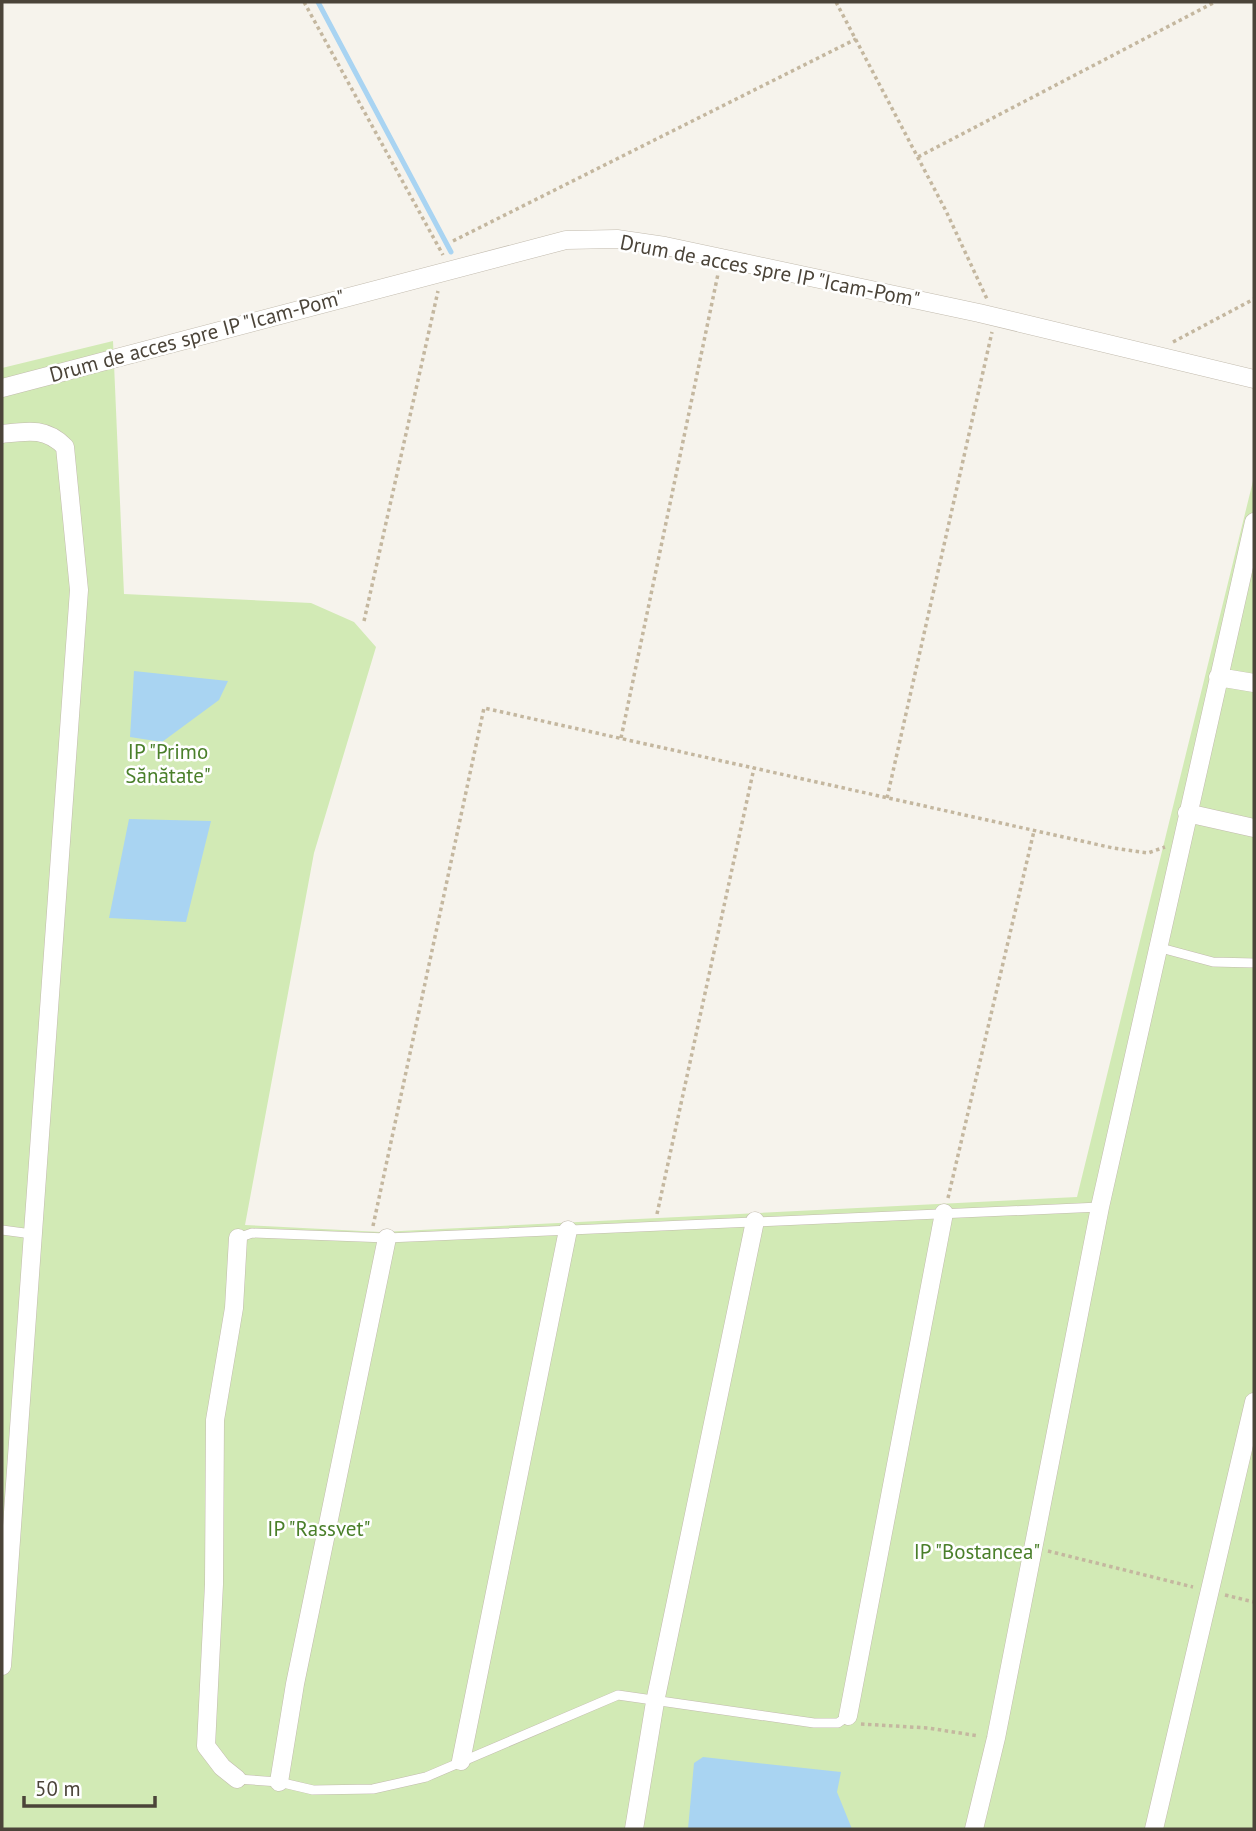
<svg xmlns="http://www.w3.org/2000/svg" width="1256" height="1831" viewBox="0 0 1256 1831" font-family="'PT Sans',sans-serif">
<style>
.green{fill:#d2eab5}
.water{fill:#a9d4f2}
.lines{fill:none;stroke-linecap:round;stroke-linejoin:round}
.stream{stroke:#a9d4f2;stroke-width:5}
.service-casing{stroke:#c2bbae;stroke-width:10}
.minor-casing{stroke:#c2bbae;stroke-width:19}
.path{stroke:#c4b79f;stroke-width:3.5;stroke-dasharray:3.5 3.5;stroke-linecap:butt}
.service{stroke:#fff;stroke-width:9}
.minor{stroke:#fff;stroke-width:18}
.labels{text-anchor:middle;stroke-width:5;stroke-linejoin:round;paint-order:stroke}
.street-label{font-size:21px;fill:#4b4439;stroke:#fff}
.park-label{font-size:21px;fill:#4a7f2a;stroke:#fff}
</style>
<rect width="100%" height="100%" fill="#f6f3ec"/>
<path class="green" d="M 113,341 L 124,594 L 311,603 L 354,622 L 376,647 L 314,853 L 245,1225 L 381,1232 L 1077,1197 L 1254,477 L 1254,1829 L 2,1829 L 2,368 Z"/>
<path class="water" d="M 134,671 L 228,681 L 219,700 L 162,742 L 130,737 Z
M 129,819 L 211,821 L 186,922 L 109,918 Z
M 703,1757 L 841,1772 L 837,1792 L 852,1829 L 688,1829 L 694,1763 Z"/>
<g class="lines">
<path class="stream" d="M 318,2 L 451,252"/>
<defs>
<path id="service" d="M 1157,947 L 1213,962 L 1254,963
M 2,1230 L 32,1234
M 238,1238 L 252,1233 L 387,1238 L 1100,1207
M 237,1779 L 279,1782 L 313,1790 L 373,1789 L 426,1777 L 618,1695 L 814,1723 L 838,1723 L 848,1716"/>
<path id="minor" d="M 2,388 L 566,240 L 617,239 L 665,246 L 979,313 L 1254,379
M 2,434 C 27,431 46,427 65,447 L 79,590 L 2,1666
M 1218,677 L 1254,683
M 1187,813 L 1254,828
M 848,1716 L 944,1213
M 461,1761 L 568,1230
M 237,1779 L 222,1767 L 206,1746 L 214,1584 L 215,1420 L 234,1308 L 238,1238
M 279,1782 L 295,1684 L 387,1238
M 634,1829 L 655,1702 L 755,1221
M 974,1829 L 996,1738 L 1100,1207 L 1254,522
M 1154,1829 L 1254,1402"/>
</defs>
<use href="#service" class="service-casing"/>
<use href="#minor" class="minor-casing"/>
<path class="path" d="M 304,2 L 443,255
M 836,2 L 946,211 L 987,299
M 918,157 L 1215,2
M 453,241 L 856,39
M 1173,342 L 1254,299
M 364,621 L 438,291
M 621,738 L 718,274
M 887,798 L 992,332
M 948,1198 L 1034,831
M 657,1214 L 754,768
M 373,1226 L 484,708 L 1113,848 L 1148,853 L 1165,847
M 1048,1551 L 1193,1587
M 1225,1595 L 1254,1602
M 861,1724 L 928,1728 L 979,1736"/>
<use href="#service" class="service"/>
<use href="#minor" class="minor"/>
</g>
<g class="labels">
<g class="street-label">
<text transform="translate(770 271) rotate(11)" y="7">Drum de acces spre IP "Icam-Pom"</text>
<text transform="translate(197 336) rotate(-15)" y="7">Drum de acces spre IP "Icam-Pom"</text>
</g>
<g class="park-label">
<text x="168" y="759">IP "Primo<tspan x="168" dy="24">Sănătate"</tspan></text>
<text x="319" y="1536">IP "Rassvet"</text>
<text x="977" y="1559">IP "Bostancea"</text>
</g>
</g>
<rect width="1256" height="1831" fill="none" stroke="#4b4439" stroke-width="7"/>
<path d="M24 1796v10h131v-10" fill="none" stroke="#4b4439" stroke-width="3.5"/>
<text x="35" y="1796" font-size="21" fill="#4b4439" stroke="#ffffff" stroke-width="5" paint-order="stroke">50 m</text>
</svg>
